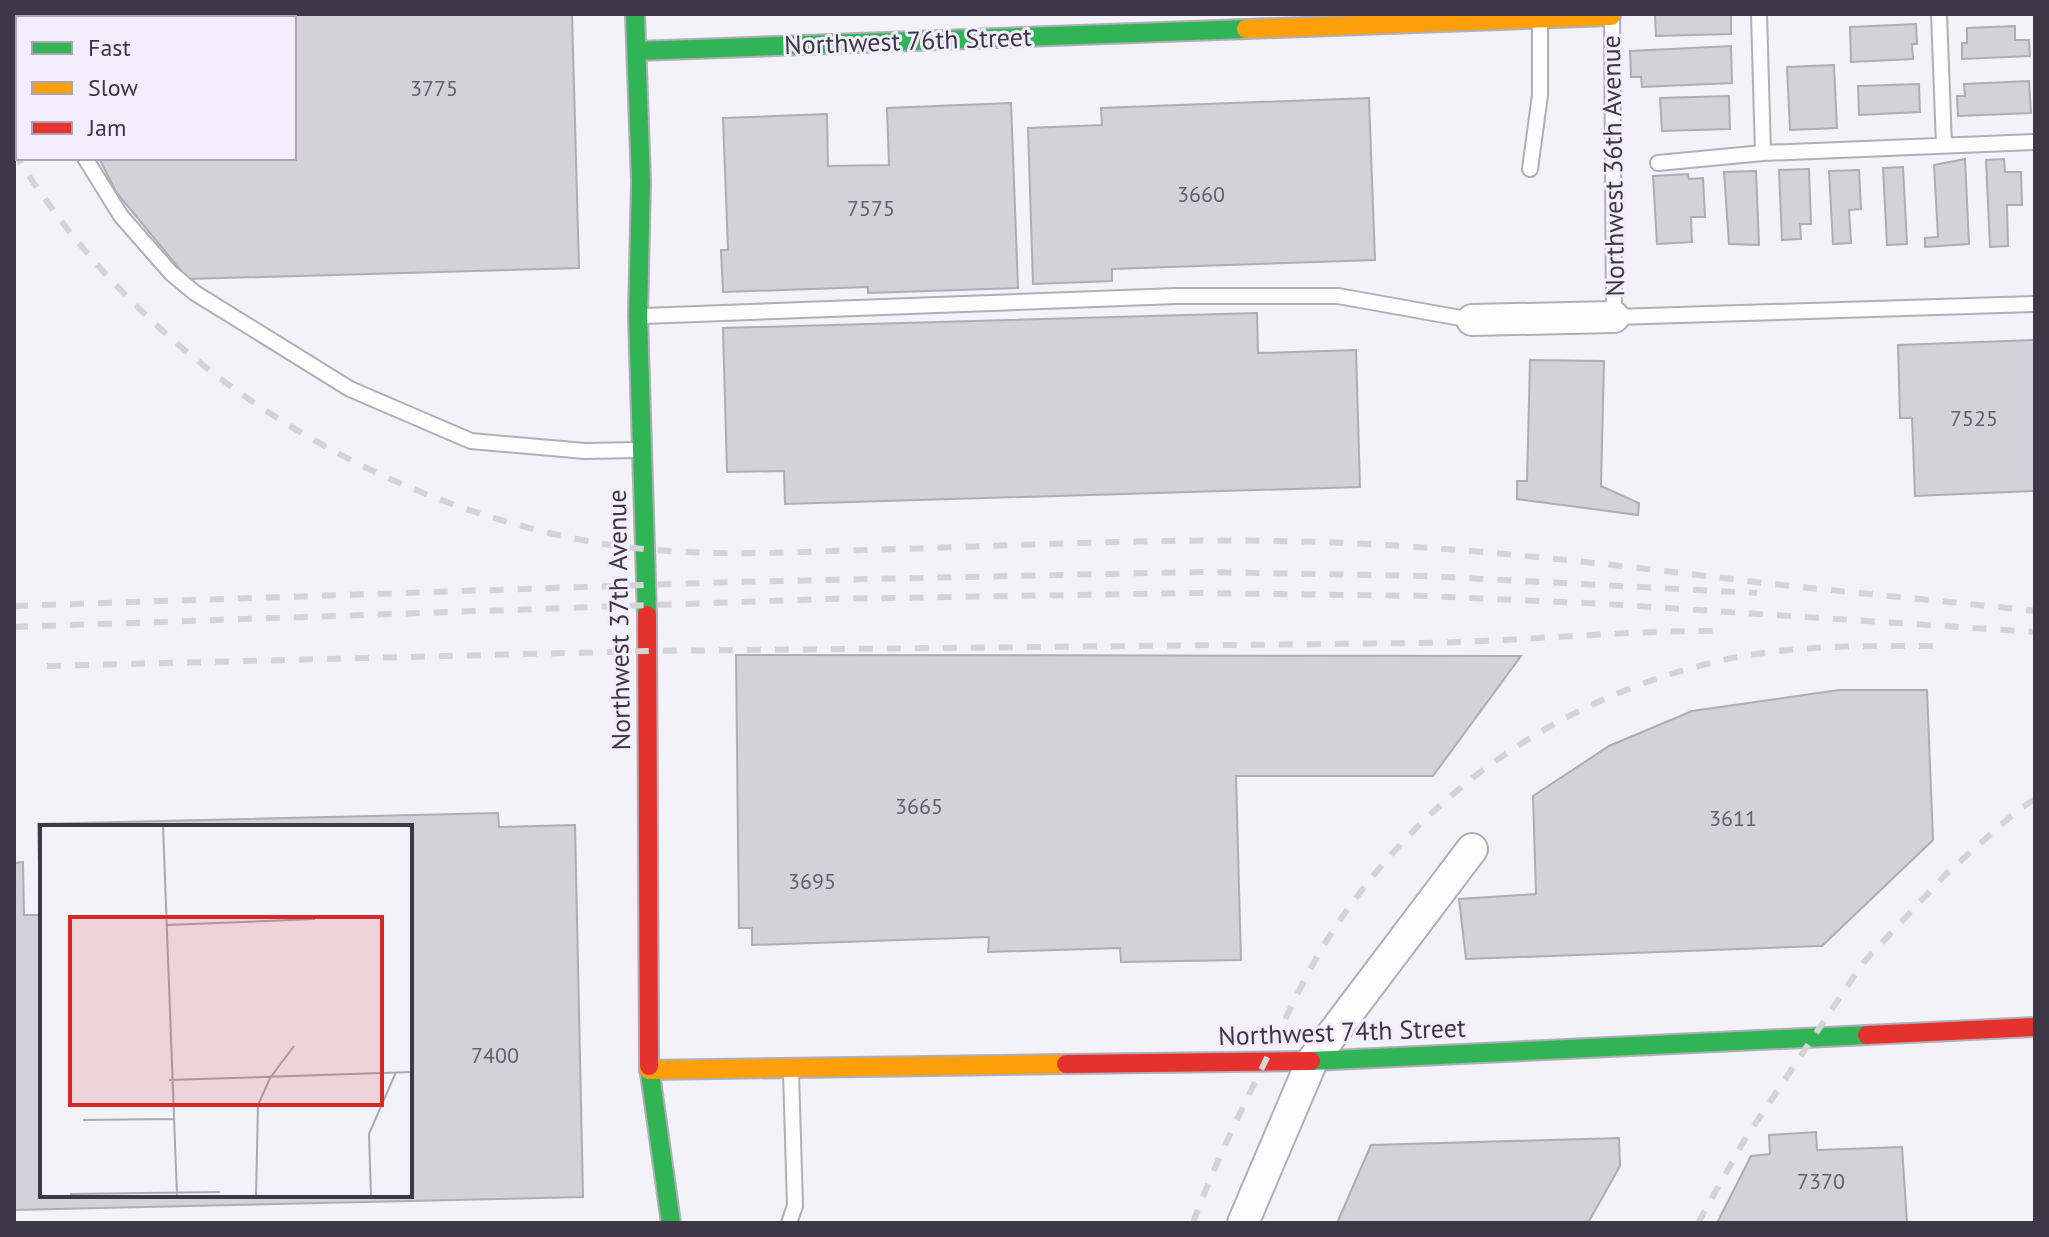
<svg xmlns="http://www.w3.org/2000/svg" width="2049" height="1237" viewBox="0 0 2049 1237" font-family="'PT Sans',sans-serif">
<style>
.building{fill:#d3d1da;stroke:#aeacb4;stroke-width:2}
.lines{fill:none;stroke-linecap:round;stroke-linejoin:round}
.lane-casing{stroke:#b0aeb7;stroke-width:18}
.street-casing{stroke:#b0aeb7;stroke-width:34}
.fast-casing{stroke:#b0aeb7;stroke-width:22}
.slow-casing{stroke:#b0aeb7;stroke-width:22}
.jam-casing{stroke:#b0aeb7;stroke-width:22}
.lane{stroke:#fdfdfe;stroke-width:14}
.street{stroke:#fdfdfe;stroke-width:30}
.fast{stroke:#30b455;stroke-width:18}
.slow{stroke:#ff9f0a;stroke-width:18}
.jam{stroke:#e5322d;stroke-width:18}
.rail{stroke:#d4d3d5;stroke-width:6;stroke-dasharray:14 14;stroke-linecap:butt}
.labels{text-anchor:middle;stroke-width:6;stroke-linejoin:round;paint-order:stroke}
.number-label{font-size:22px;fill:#625e6b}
.street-label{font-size:26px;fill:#3c3846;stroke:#f2eefc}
.inset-road{fill:none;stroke:#aaa8b1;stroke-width:2}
.view{fill:#d62828;fill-opacity:0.15;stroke:#d62828;stroke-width:4}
.inset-edge{fill:none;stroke:#3c3846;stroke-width:4}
</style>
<rect width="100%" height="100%" fill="#f3f2f8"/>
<path class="building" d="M 29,14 L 572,14 L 579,268 L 188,279 L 116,192 L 99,158 L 294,158 L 294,18 L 31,18 Z
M 1655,14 L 1731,14 L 1731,34 L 1656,36 Z
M 1916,24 L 1917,44 L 1912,44 L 1913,59 L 1851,62 L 1850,27 Z
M 2015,26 L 2015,40 L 2029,40 L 2030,56 L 1962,59 L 1962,43 L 1967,43 L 1967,28 Z
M 1731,46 L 1732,83 L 1642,87 L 1641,77 L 1631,77 L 1630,51 Z
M 1834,65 L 1837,128 L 1790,130 L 1787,67 Z
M 2029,81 L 2031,113 L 1958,116 L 1957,96 L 1965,96 L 1964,84 Z
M 1919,84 L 1920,112 L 1859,115 L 1858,86 Z
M 1729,96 L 1730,129 L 1662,131 L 1660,98 Z
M 1369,98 L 1375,260 L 1112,269 L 1112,281 L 1033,284 L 1028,128 L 1102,125 L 1101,108 Z
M 1011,103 L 1018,288 L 868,293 L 868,287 L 723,292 L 721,250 L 728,250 L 723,118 L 827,114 L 828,166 L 889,165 L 887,108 Z
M 1965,159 L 1969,244 L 1925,247 L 1925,238 L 1938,237 L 1934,165 Z
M 2004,159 L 2005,172 L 2021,172 L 2022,205 L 2007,205 L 2008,246 L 1990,247 L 1986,160 Z
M 1903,167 L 1907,244 L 1887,245 L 1883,168 Z
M 1809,169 L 1811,224 L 1800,224 L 1801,239 L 1782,240 L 1779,170 Z
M 1859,170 L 1861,209 L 1849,210 L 1851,243 L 1833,244 L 1829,171 Z
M 1756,171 L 1759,245 L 1729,244 L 1724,172 Z
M 1688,174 L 1689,179 L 1703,178 L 1705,217 L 1691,217 L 1692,242 L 1657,244 L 1653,176 Z
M 1257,313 L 1258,353 L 1356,350 L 1360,487 L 785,504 L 784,471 L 727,472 L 723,328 Z
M 2035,340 L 2035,491 L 1915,496 L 1912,418 L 1900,418 L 1898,345 Z
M 1530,360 L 1604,361 L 1601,486 L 1639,503 L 1638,515 L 1517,499 L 1517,481 L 1527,481 Z
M 736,655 L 1521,656 L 1433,776 L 1236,776 L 1241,960 L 1121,962 L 1120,948 L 988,952 L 989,937 L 752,945 L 752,928 L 739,928 Z
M 1839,690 L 1927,690 L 1933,840 L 1822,946 L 1466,959 L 1459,899 L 1536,894 L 1533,796 L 1609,746 L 1692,711 Z
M 498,813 L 499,827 L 575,825 L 583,1197 L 14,1210 L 14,863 L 23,862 L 24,915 L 42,915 L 42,876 L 42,1195 L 410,1195 L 410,827 L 42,827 L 42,863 L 39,863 L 38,824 Z
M 1816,1132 L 1817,1150 L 1902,1147 L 1907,1223 L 1717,1223 L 1751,1156 L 1770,1154 L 1769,1135 Z
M 1619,1138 L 1620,1166 L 1588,1223 L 1337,1223 L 1371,1145 Z"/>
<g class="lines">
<defs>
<path id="lane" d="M 1759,14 L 1763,153
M 1939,14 L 1944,145
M 1612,19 L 1614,317 L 2035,304
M 14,31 L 18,39
M 85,158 L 121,216 L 171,273 L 195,293 L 350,389 L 471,441 L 585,451 L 637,450
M 1658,163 L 1763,153 L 2035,142
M 1530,169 L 1540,95 L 1540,23
M 643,316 L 1176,296 L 1338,296 L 1472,320
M 789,1223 L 795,1206 L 791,1072"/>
<path id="street" d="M 1472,320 L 1614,317
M 1243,1223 L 1312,1061 L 1472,849"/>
<path id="fast" d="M 635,14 L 641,181 L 638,316 L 647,615
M 637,51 L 1246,29
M 1311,1061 L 1867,1035
M 649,1066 L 671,1223"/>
<path id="slow" d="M 1246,29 L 1611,16
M 649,1070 L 1066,1064"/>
<path id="jam" d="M 647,615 L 649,1066
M 1867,1035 L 2035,1027
M 1066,1064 L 1311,1061"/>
</defs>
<use href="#lane" class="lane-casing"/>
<use href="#street" class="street-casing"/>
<use href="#fast" class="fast-casing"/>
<use href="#slow" class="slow-casing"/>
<use href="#jam" class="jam-casing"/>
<use href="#lane" class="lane"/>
<use href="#street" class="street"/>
<use href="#fast" class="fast"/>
<use href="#slow" class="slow"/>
<use href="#jam" class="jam"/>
<path class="rail" d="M 14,152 C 74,251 158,337 253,402 C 356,472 469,519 592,542 C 682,558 773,553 864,550 C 1016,546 1168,537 1320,542 C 1469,547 1617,565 1764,583 C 1854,593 1945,601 2035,611
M 14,606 L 734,582 L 1197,572 L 1425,576 L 1757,593
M 14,627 L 828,599 L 1196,593 L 1425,596 L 1607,604 L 2035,632
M 47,666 L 648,651 L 1424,643 C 1524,641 1624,630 1724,631
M 1193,1223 C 1212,1170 1237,1119 1262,1068 C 1284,1022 1306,972 1334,929 C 1426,790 1561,697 1723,660 C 1796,644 1872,646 1946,646
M 1698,1223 L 1745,1139 L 1863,963 L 1947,873 L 2018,810 L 2035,799"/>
</g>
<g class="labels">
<g class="number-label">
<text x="434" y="96">3775</text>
<text x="1201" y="202">3660</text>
<text x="871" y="216">7575</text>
<text x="1974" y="426">7525</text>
<text x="919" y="814">3665</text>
<text x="1733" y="826">3611</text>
<text x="812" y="889">3695</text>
<text x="495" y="1063">7400</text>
<text x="1821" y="1189">7370</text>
</g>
<g class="street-label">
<text transform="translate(908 41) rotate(-2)" y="9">Northwest 76th Street</text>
<text transform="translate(1613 166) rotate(-91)" y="9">Northwest 36th Avenue</text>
<text transform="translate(619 620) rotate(-91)" y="9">Northwest 37th Avenue</text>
<text transform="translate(1342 1032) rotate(-2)" y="9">Northwest 74th Street</text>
</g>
</g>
<g transform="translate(40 825)">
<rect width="372" height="372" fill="#f3f2f8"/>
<path class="inset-road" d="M 123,1 L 137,371M 127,100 L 275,94M 129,255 L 372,247M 43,295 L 134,294M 30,369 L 180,367M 216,371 L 218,280 L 230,253 L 254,221M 331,371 L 329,309 L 356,247"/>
<path class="view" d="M 30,92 L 342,92 L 342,280 L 30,280 Z"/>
<rect width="372" height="372" class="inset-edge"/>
</g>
<rect width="2049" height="1237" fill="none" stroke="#3c3846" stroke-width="32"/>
<rect x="16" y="16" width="280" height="144" fill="#f2eefc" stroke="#a9a5b3" stroke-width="2"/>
<rect x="32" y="42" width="40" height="12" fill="#30b455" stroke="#a9a5b3" stroke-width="2"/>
<text x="88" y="56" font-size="24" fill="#3c3846">Fast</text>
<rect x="32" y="82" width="40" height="12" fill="#ff9f0a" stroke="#a9a5b3" stroke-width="2"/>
<text x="88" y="96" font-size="24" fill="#3c3846">Slow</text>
<rect x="32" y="122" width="40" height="12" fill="#e5322d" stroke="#a9a5b3" stroke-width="2"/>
<text x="88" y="136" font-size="24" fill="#3c3846">Jam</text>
</svg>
